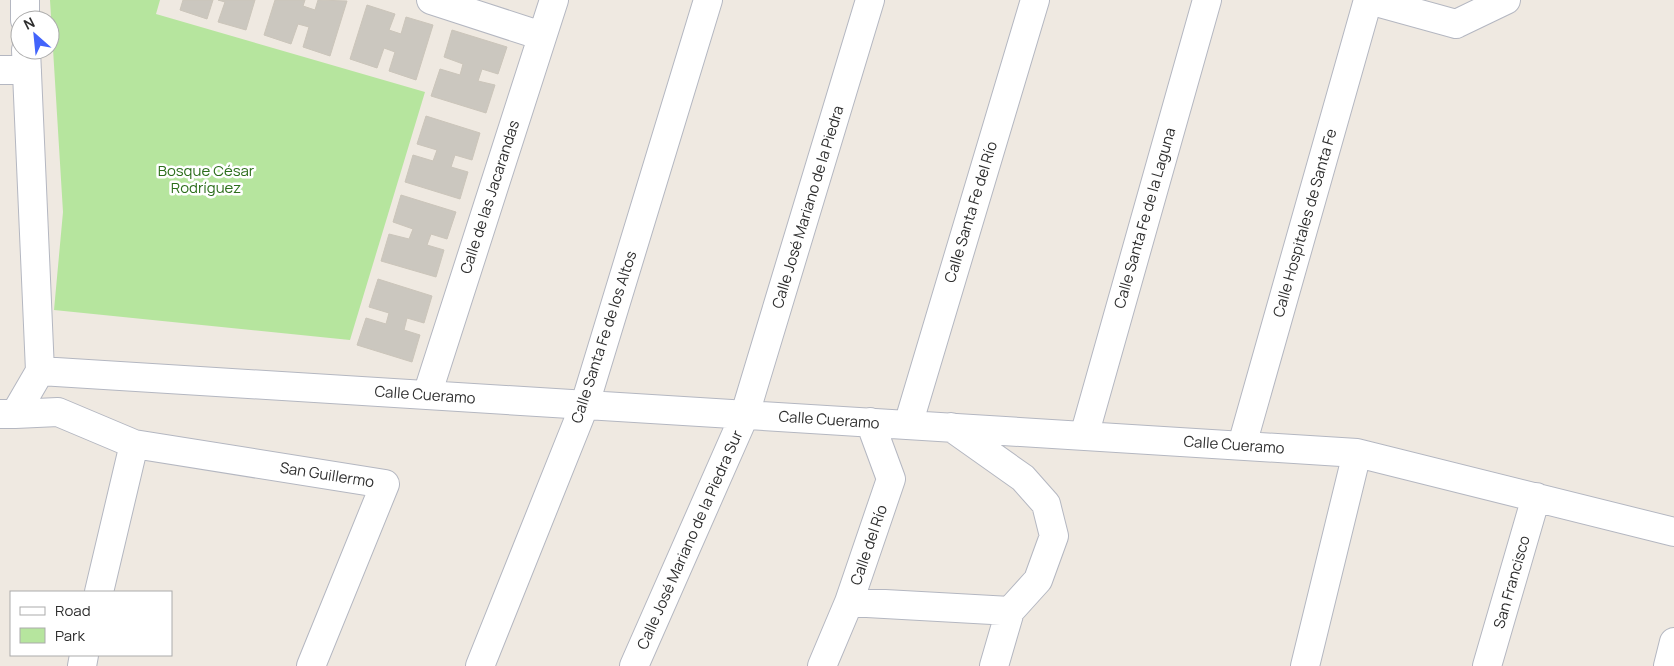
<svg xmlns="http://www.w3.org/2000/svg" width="1674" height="666" viewBox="0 0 1674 666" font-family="Manrope,sans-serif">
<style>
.green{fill:#b6e59e}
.building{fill:#cbc7bf;stroke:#cbc5ba}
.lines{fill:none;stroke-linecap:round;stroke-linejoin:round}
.minor-casing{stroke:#b4b7c1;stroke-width:30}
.minor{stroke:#fff;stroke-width:28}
.labels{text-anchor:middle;stroke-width:5;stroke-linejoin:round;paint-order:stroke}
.park-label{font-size:15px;fill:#2c6e1b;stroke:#fff}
.street-label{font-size:15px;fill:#2e2e2e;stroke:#fff}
</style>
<rect width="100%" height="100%" fill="#efe9e1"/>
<path class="green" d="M 50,0 L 160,0 L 156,14 L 425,92 L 350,340 L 54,310 L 63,212 Z"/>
<path class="building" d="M 183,0 L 213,0 L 207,19 L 180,10 Z
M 218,0 L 255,0 L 246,30 L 218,22 L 225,2 Z
M 275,0 L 305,0 L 303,6 L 315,10 L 318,0 L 347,1 L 330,56 L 303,47 L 309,27 L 298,24 L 291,44 L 264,35 Z
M 367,5 L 395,14 L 389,30 L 401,34 L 406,17 L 433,25 L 416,80 L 389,71 L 395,52 L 384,48 L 377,68 L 350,59 Z
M 452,30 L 507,47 L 498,74 L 482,69 L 478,81 L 495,85 L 486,113 L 431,96 L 440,69 L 460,75 L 463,64 L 444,57 Z
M 426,116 L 480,133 L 472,160 L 455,155 L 451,167 L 468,172 L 460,199 L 405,182 L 413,155 L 433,161 L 437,150 L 417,144 Z
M 401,195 L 456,212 L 447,239 L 431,234 L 427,245 L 444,250 L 436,277 L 381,261 L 389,234 L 409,239 L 413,229 L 393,222 Z
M 378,279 L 432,296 L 424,323 L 407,318 L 404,330 L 420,335 L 412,362 L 357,345 L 366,318 L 386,324 L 389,313 L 369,307 Z"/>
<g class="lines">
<defs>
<path id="minor" d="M 25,0 L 25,20
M 431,0 L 542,36
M 1369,0 L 1456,24
M 1456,24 L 1506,0
M 26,50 L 40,371
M 0,70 L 27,70
M 427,395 L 554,0
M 0,414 L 15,414 L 40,371 L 1357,453 L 1674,532
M 15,414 L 58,412 L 134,444 L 385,484 L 311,666
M 908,425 L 1035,0
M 951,427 L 1023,478 L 1046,504 L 1054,536 L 1038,580 L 1010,611 L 994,666
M 1084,436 L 1207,0
M 1242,445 L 1368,0
M 99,592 L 134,444
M 849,602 L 1010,611
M 82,666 L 84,655
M 480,666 L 585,404 L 708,0
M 634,666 L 745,414 L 870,0
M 822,666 L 849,602 L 891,479 L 870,422
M 1305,666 L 1357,453
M 1487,666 L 1536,497
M 1668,666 L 1674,642"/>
</defs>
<use href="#minor" class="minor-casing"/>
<use href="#minor" class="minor"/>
</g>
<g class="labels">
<g class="park-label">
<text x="206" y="176">Bosque César<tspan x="206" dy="17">Rodríguez</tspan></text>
</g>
<g class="street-label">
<text transform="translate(490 197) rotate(-72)" y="5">Calle de las Jacarandas</text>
<text transform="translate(808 207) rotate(-73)" y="5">Calle José Mariano de la Piedra</text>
<text transform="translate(971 212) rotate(-73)" y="5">Calle Santa Fe del Río</text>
<text transform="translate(1145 218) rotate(-74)" y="5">Calle Santa Fe de la Laguna</text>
<text transform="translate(1305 223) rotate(-74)" y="5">Calle Hospitales de Santa Fe</text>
<text transform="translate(604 337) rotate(-72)" y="5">Calle Santa Fe de los Altos</text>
<text transform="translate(425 395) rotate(4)" y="5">Calle Cueramo</text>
<text transform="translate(829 420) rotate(4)" y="5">Calle Cueramo</text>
<text transform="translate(1234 445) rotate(4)" y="5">Calle Cueramo</text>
<text transform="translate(327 475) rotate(9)" y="5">San Guillermo</text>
<text transform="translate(690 540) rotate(-66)" y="5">Calle José Mariano de la Piedra Sur</text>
<text transform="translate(869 545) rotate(-71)" y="5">Calle del Río</text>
<text transform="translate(1512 582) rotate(-74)" y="5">San Francisco</text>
</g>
</g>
<rect x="10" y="591" width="162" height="65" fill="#ffffff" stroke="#ababab"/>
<rect x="20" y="607" width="25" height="8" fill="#ffffff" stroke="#ababab"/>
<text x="55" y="616" font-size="15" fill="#2e2e2e">Road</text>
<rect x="20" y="628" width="25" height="15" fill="#b6e59e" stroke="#ababab"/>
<text x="55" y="641" font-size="15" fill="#2e2e2e">Park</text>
<g transform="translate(35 35) rotate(333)"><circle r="24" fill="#ffffff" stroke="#ababab"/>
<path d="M0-4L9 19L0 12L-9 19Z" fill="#4264fb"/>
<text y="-8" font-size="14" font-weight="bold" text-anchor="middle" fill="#2e2e2e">N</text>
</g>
</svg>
